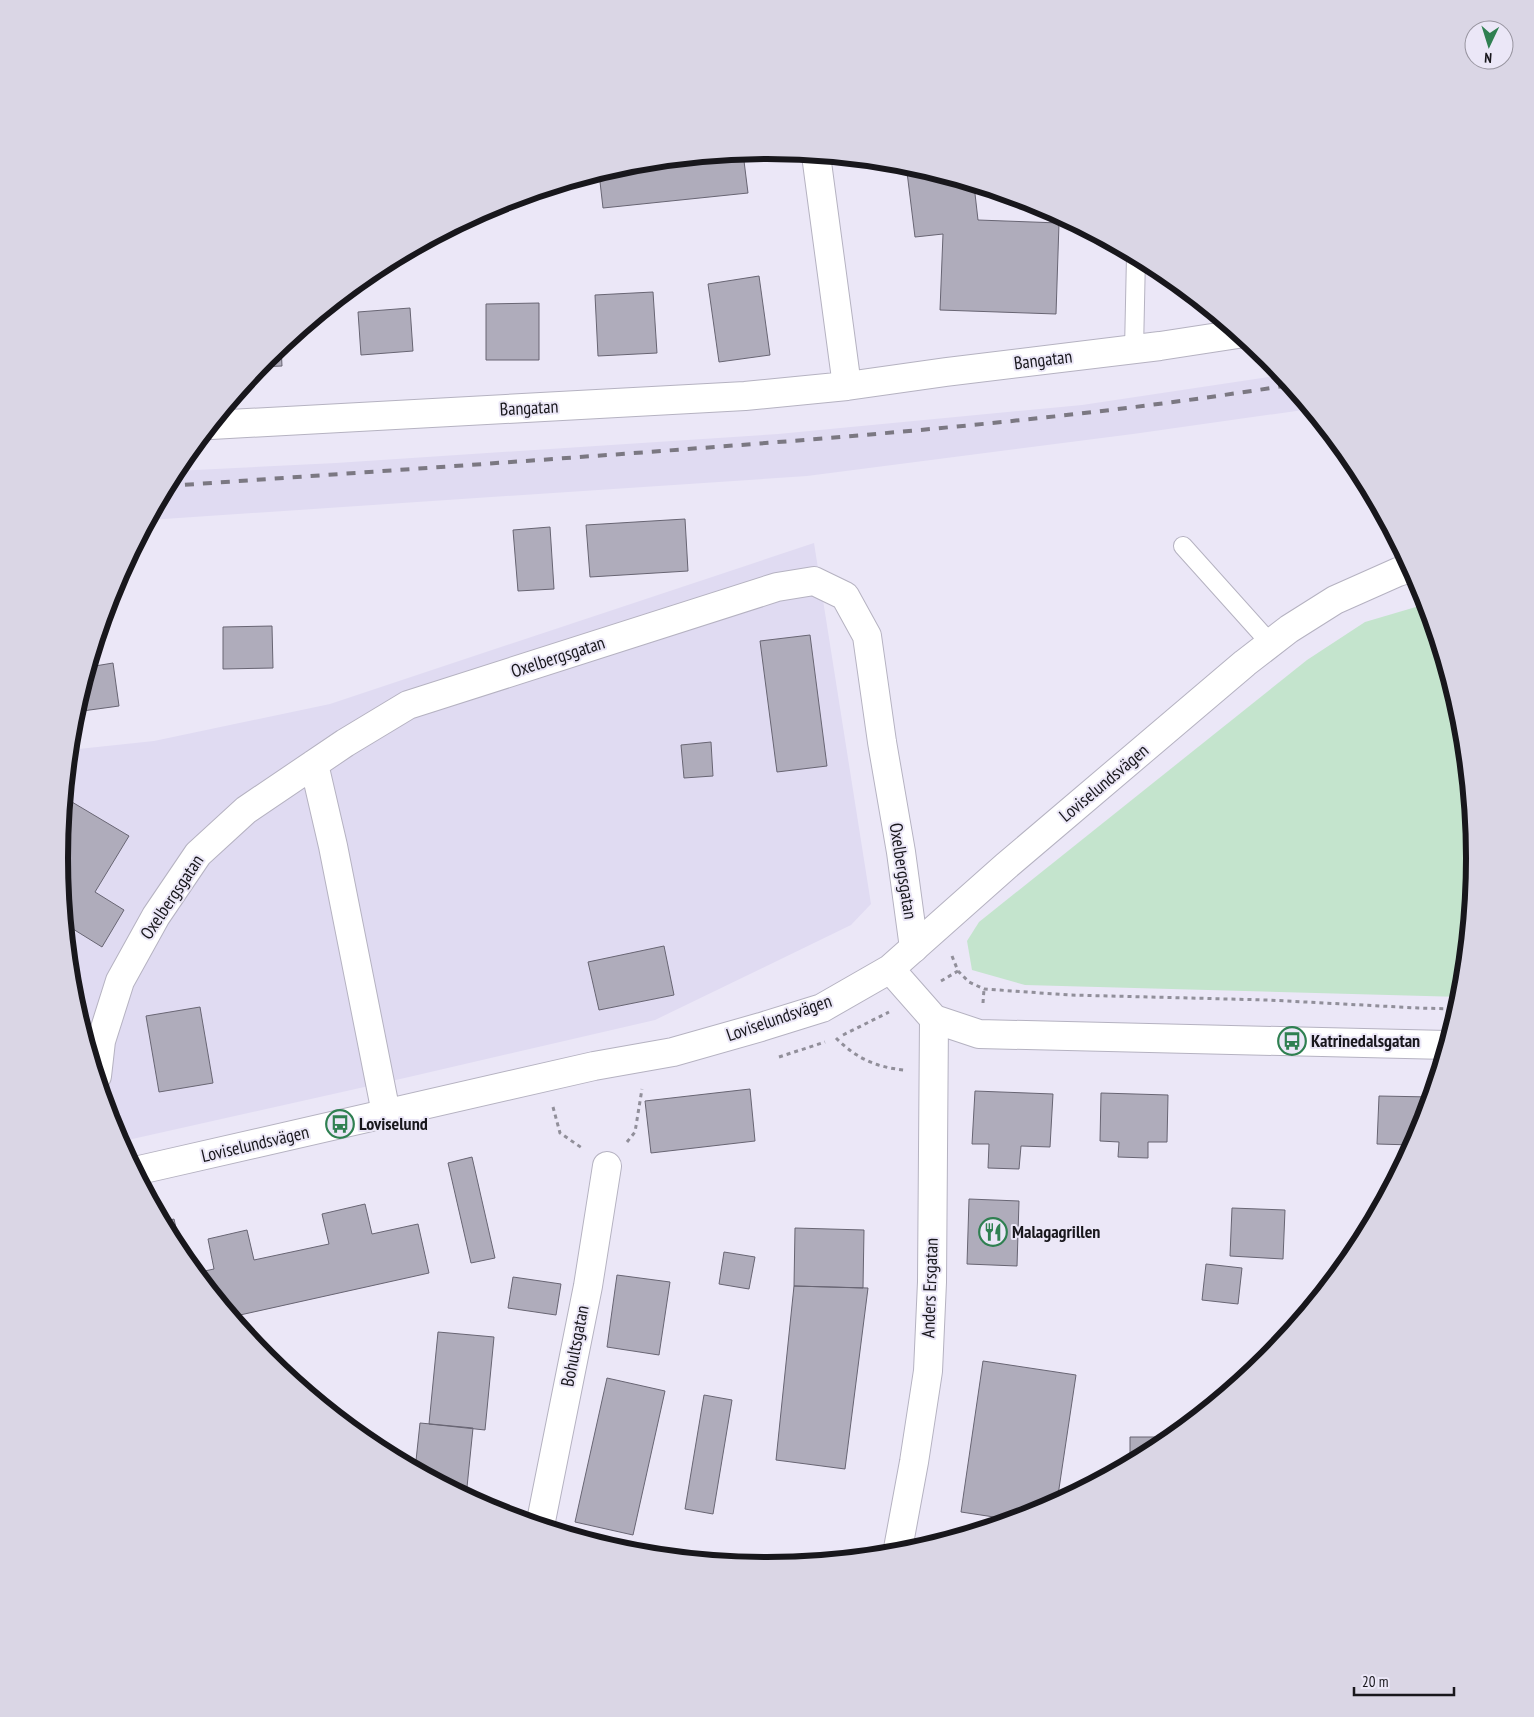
<svg xmlns="http://www.w3.org/2000/svg" width="1534" height="1717" viewBox="0 0 1534 1717" font-family="'PT Sans Narrow',sans-serif">
<style>
.built{fill:#e0dbf2}
.green{fill:#c4e4cd}
.building{fill:#afacbb;stroke:#686573}
.lines{fill:none;stroke-linecap:round;stroke-linejoin:round}
.service-casing{stroke:#b5b2c1;stroke-width:20}
.minor-casing{stroke:#b5b2c1;stroke-width:30}
.tertiary-casing{stroke:#b5b2c1;stroke-width:30}
.path{stroke:#918f9a;stroke-width:3;stroke-dasharray:4 4;stroke-linecap:butt}
.service{stroke:#fff;stroke-width:18}
.minor{stroke:#fff;stroke-width:28}
.tertiary{stroke:#fff;stroke-width:28}
.rail{stroke:#7b7882;stroke-width:4;stroke-dasharray:9 9;stroke-linecap:butt}
.labels{text-anchor:middle;stroke-width:4;stroke-linejoin:round;paint-order:stroke}
.street-label{font-size:18px;fill:#18171c;stroke:#ebe7f7}
.poi-label{font-size:18px;font-weight:bold;fill:#18171c;stroke:#ebe7f7;text-anchor:start}
.rim{fill:none;stroke:#18171c;stroke-width:6}
</style>
<rect width="100%" height="100%" fill="#ebe7f7"/>
<path class="built" d="M 1282,375 L 1310,409 L 1133,434 L 807,476 L 149,520 L 175,471 L 336,463 L 778,434 L 1082,405 Z
M 814,543 L 871,904 L 851,925 L 655,1020 L 409,1077 L 119,1142 L 113,1129 L 72,996 L 59,859 L 69,750 L 154,741 L 330,704 Z"/>
<path class="green" d="M 1426,604 L 1462,721 L 1475,859 L 1462,997 L 1025,985 L 972,970 L 967,941 L 979,922 L 1307,660 L 1365,622 Z"/>
<path class="building" d="M 743,153 L 748,193 L 603,208 L 599,173 L 629,164 Z
M 906,164 L 974,185 L 978,220 L 1059,223 L 1056,314 L 940,310 L 943,234 L 915,237 Z
M 759,276 L 770,355 L 719,362 L 708,284 Z
M 653,292 L 657,353 L 598,356 L 595,295 Z
M 539,303 L 539,360 L 486,360 L 486,304 Z
M 410,308 L 413,351 L 361,355 L 358,312 Z
M 281,346 L 282,366 L 258,367 L 266,357 Z
M 685,519 L 688,571 L 590,577 L 586,525 Z
M 550,527 L 554,589 L 518,591 L 513,530 Z
M 272,626 L 273,668 L 223,669 L 223,627 Z
M 810,635 L 827,766 L 777,772 L 760,641 Z
M 113,663 L 119,706 L 75,712 L 89,667 Z
M 711,742 L 713,776 L 684,778 L 681,745 Z
M 72,802 L 129,836 L 95,892 L 124,910 L 102,947 L 73,929 L 67,939 L 59,859 L 63,817 Z
M 664,946 L 674,995 L 599,1010 L 588,962 Z
M 200,1007 L 213,1083 L 159,1092 L 146,1016 Z
M 750,1089 L 755,1141 L 651,1153 L 645,1101 Z
M 975,1091 L 1053,1094 L 1050,1147 L 1021,1146 L 1019,1169 L 988,1168 L 989,1144 L 972,1144 Z
M 1101,1093 L 1168,1095 L 1167,1142 L 1148,1142 L 1148,1158 L 1118,1157 L 1119,1142 L 1100,1141 Z
M 1379,1096 L 1431,1097 L 1421,1130 L 1413,1145 L 1377,1144 Z
M 472,1157 L 495,1258 L 471,1263 L 448,1163 Z
M 969,1199 L 1019,1201 L 1017,1266 L 967,1264 Z
M 365,1204 L 372,1234 L 418,1224 L 429,1273 L 231,1317 L 195,1273 L 214,1269 L 208,1239 L 247,1230 L 254,1260 L 329,1244 L 322,1214 Z
M 1232,1208 L 1285,1210 L 1283,1259 L 1230,1256 Z
M 174,1219 L 183,1258 L 178,1252 L 162,1222 Z
M 795,1228 L 864,1230 L 863,1288 L 794,1286 Z
M 724,1252 L 755,1257 L 749,1289 L 719,1284 Z
M 1206,1264 L 1242,1268 L 1238,1304 L 1202,1300 Z
M 617,1275 L 670,1282 L 659,1355 L 607,1347 Z
M 513,1277 L 561,1284 L 556,1315 L 508,1308 Z
M 794,1286 L 868,1288 L 845,1469 L 776,1460 Z
M 438,1332 L 494,1337 L 485,1430 L 429,1424 Z
M 983,1361 L 1076,1375 L 1057,1502 L 1038,1513 L 1014,1520 L 961,1512 Z
M 607,1378 L 665,1391 L 633,1535 L 575,1522 Z
M 704,1395 L 732,1400 L 713,1514 L 685,1509 Z
M 420,1423 L 473,1428 L 466,1497 L 415,1470 Z
M 1130,1437 L 1161,1437 L 1161,1447 L 1130,1464 Z"/>
<g class="lines">
<defs>
<path id="service" d="M 1134,350 L 1136,256
M 1183,546 L 1271,644"/>
<path id="minor" d="M 816,155 L 847,386
M 211,425 L 745,396 L 847,386 L 946,372 L 1160,346 L 1238,334
M 314,764 L 333,846 L 386,1113
M 97,1076 L 101,1041 L 120,981 L 156,916 L 198,854 L 246,810 L 345,743 L 408,705 L 777,587 L 814,581 L 845,596 L 867,636 L 882,742 L 901,852 L 914,948
M 540,1526 L 588,1286 L 607,1166
M 897,1554 L 914,1462 L 928,1371 L 932,1282 L 934,1019"/>
<path id="tertiary" d="M 890,969 L 934,1019 L 979,1034 L 1447,1045
M 135,1171 L 594,1066 L 673,1052 L 761,1027 L 822,1008 L 890,969 L 1006,866 L 1245,663 L 1289,629 L 1335,600 L 1398,572 L 1411,568"/>
</defs>
<use href="#service" class="service-casing"/>
<use href="#minor" class="minor-casing"/>
<use href="#tertiary" class="tertiary-casing"/>
<path class="path" d="M 952,956 L 958,971 L 969,982 L 984,989 L 1070,995 L 1268,1000 L 1418,1008 L 1458,1009
M 941,981 L 958,971
M 983,1003 L 984,989
M 843,1035 L 889,1012
M 836,1038 C 856,1058 875,1067 904,1070
M 779,1057 L 825,1042
M 553,1107 L 560,1133 L 582,1148
M 627,1142 L 635,1132 L 642,1089"/>
<use href="#service" class="service"/>
<use href="#minor" class="minor"/>
<use href="#tertiary" class="tertiary"/>
<path class="rail" d="M 167,486 C 327,475 487,464 648,452 C 863,436 1077,419 1290,385"/>
</g>
<defs>
<symbol id="bus-ring" viewBox="-11 -11 22 22"><circle r="9.5" fill="#ebe7f7" stroke="#2f8051" stroke-width="1.5"/><path d="M-5-6H5V4H4V6H2V4H-2V6H-4V4H-5ZM-3.5-4V0h7V-4ZM-3.5 1.2v1.5H-2V1.2ZM2 1.2v1.5H3.5V1.2Z" fill="#2f8051"/></symbol>
<symbol id="restaurant-ring" viewBox="-11 -11 22 22"><circle r="9.5" fill="#ebe7f7" stroke="#2f8051" stroke-width="1.5"/><path d="M-5-6h1v4h1v-4h1v4h1v-4h1v5L-1.5 .5V6h-2V.5L-5-1ZM5-6V6H3V1.5H1.5Q1.5-4 5-6Z" fill="#2f8051"/></symbol>
</defs>
<g fill-rule="evenodd">
<use href="#bus-ring" x="1276" y="1025" width="32" height="32"/>
<use href="#bus-ring" x="324" y="1108" width="32" height="32"/>
<use href="#restaurant-ring" x="977" y="1216" width="32" height="32"/>
</g>
<g class="labels">
<g class="street-label">
<text transform="translate(1043 360) rotate(-7)" y="6">Bangatan</text>
<text transform="translate(529 408) rotate(-3)" y="6">Bangatan</text>
<text transform="translate(558 657) rotate(-18)" y="6">Oxelbergsgatan</text>
<text transform="translate(1104 783) rotate(-40)" y="6">Loviselundsvägen</text>
<text transform="translate(903 871) rotate(81)" y="6">Oxelbergsgatan</text>
<text transform="translate(172 897) rotate(-56)" y="6">Oxelbergsgatan</text>
<text transform="translate(779 1018) rotate(-19)" y="6">Loviselundsvägen</text>
<text transform="translate(255 1144) rotate(-13)" y="6">Loviselundsvägen</text>
<text transform="translate(930 1288) rotate(-88)" y="6">Anders Ersgatan</text>
<text transform="translate(575 1346) rotate(-79)" y="6">Bohultsgatan</text>
</g>
<g class="poi-label">
<text x="1311" y="1047">Katrinedalsgatan</text>
<text x="359" y="1130">Loviselund</text>
<text x="1012" y="1238">Malagagrillen</text>
</g>
</g>
<path d="M0 0H1534V1717H0ZM68 858a699 699 0 1 1 1398 0a699 699 0 1 1-1398 0Z" fill="#dad6e5" fill-rule="evenodd"/>
<path class="rim" d="M68 858a699 699 0 1 1 1398 0a699 699 0 1 1-1398 0Z"/>
<g transform="translate(1489 45) rotate(184)"><circle r="24" fill="#ebe7f7" stroke="#97949f"/>
<path d="M0-4L9 19L0 12L-9 19Z" fill="#2f8051"/>
<text y="-8" font-size="14" font-weight="bold" text-anchor="middle" fill="#18171c">N</text>
</g>
<path d="M1354 1687v8h100v-8" fill="none" stroke="#18171c" stroke-width="2.5"/>
<text x="1362" y="1687" font-size="15" fill="#18171c" stroke="#ebe7f7" stroke-width="4" paint-order="stroke">20 m</text>
</svg>
